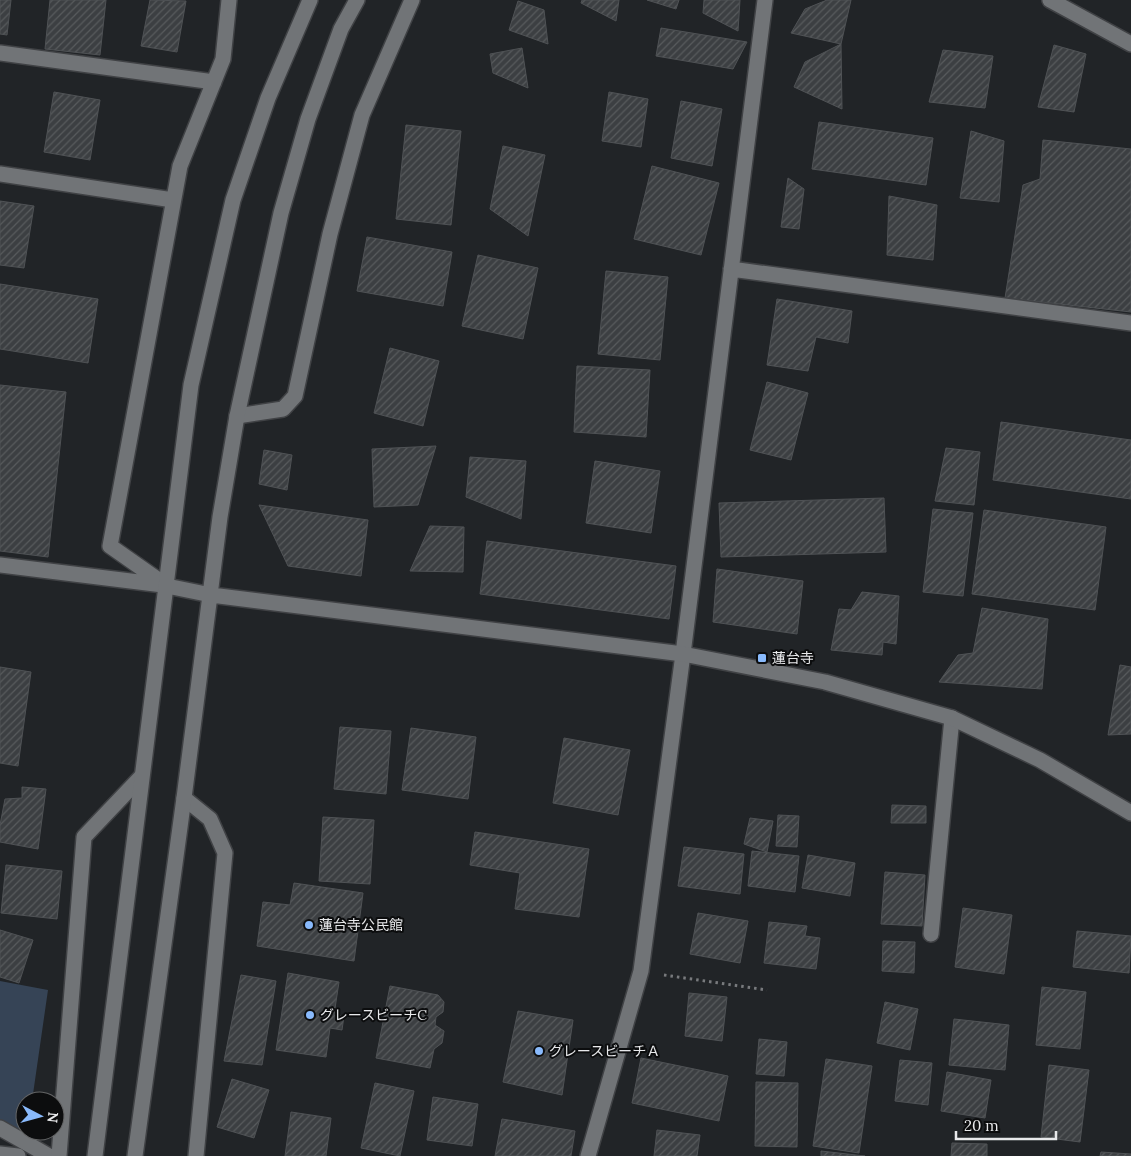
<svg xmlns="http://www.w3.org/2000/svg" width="1131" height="1156" viewBox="0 0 1131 1156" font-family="Lora,'Noto Sans JP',serif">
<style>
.park{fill:#364456}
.building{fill:url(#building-hatch);stroke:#4f5255}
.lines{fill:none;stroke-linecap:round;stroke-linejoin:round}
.service-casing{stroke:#404245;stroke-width:18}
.minor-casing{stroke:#404245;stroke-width:18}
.tertiary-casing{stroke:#404245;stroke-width:18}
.path{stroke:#787a7d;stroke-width:3;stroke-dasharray:2.5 4;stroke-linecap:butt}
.service{stroke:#717477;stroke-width:15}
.minor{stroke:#717477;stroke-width:15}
.tertiary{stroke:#717477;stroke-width:15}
.poi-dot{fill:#89bafc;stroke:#0c0d0e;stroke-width:2}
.labels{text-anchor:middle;stroke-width:4;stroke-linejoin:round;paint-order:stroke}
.poi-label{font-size:14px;fill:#e8e9eb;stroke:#0c0d0e;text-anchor:start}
</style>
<defs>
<pattern id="building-hatch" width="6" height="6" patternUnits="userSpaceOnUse" patternTransform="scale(1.25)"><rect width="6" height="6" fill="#3c3f42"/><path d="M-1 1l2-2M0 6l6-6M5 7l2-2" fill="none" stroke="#585b5d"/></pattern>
</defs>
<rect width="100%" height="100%" fill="#212427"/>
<path class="park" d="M 0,981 L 48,990 L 32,1101 L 25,1101 L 25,1131 L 27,1131 L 26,1141 L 0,1137 Z"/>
<path class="building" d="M 0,0 L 11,0 L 7,35 L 0,34 Z
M 50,0 L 106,0 L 100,55 L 45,49 Z
M 150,0 L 186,1 L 177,52 L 141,46 Z
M 582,0 L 619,0 L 616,21 L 581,3 Z
M 647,0 L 679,0 L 676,9 Z
M 704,0 L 740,0 L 738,31 L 703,13 Z
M 827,0 L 851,0 L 841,44 L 791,33 L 805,9 Z
M 518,1 L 544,10 L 548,44 L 509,30 Z
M 661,28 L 747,42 L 733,69 L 656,56 Z
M 841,44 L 842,109 L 794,87 L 805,62 Z
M 1054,45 L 1086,54 L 1074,112 L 1038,107 Z
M 522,48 L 528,88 L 493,73 L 490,54 Z
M 943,50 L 993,56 L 985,108 L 929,102 Z
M 54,92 L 100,100 L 90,160 L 44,152 Z
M 609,92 L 648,99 L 641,147 L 602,141 Z
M 681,101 L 722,109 L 712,166 L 671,158 Z
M 819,122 L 933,138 L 926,185 L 812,169 Z
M 406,125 L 461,131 L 451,225 L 396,219 Z
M 971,131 L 1004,141 L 999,202 L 960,198 Z
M 1043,140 L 1131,149 L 1131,312 L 1005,298 L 1023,185 L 1040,179 Z
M 503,146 L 545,155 L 528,236 L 490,209 Z
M 652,166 L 719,183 L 701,255 L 634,239 Z
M 788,178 L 804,189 L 799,229 L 781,227 Z
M 889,196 L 937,205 L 933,260 L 887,255 Z
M 0,201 L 34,206 L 24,268 L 0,265 Z
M 367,237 L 452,252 L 443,306 L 357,291 Z
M 478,255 L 538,268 L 523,339 L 462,326 Z
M 606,271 L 668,277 L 660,360 L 598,354 Z
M 0,284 L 98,299 L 88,363 L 0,349 Z
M 777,299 L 852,311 L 848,343 L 816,337 L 808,371 L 767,365 Z
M 390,348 L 439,361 L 423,426 L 374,413 Z
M 577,366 L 650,370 L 646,437 L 574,432 Z
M 767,382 L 808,393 L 791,460 L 750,450 Z
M 0,385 L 66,392 L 48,557 L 0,551 Z
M 1001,422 L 1131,440 L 1131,499 L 993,480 Z
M 436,446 L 418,505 L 374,507 L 372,449 Z
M 946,448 L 980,452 L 974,505 L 935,501 Z
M 264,450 L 292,455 L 287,490 L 259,484 Z
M 470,457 L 526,461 L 521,519 L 466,497 Z
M 595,461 L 660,471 L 651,533 L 586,523 Z
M 884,498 L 886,552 L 721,557 L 719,503 Z
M 259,505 L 368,520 L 361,576 L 288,566 Z
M 933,509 L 973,513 L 963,596 L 923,592 Z
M 984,510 L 1106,527 L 1095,610 L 972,594 Z
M 430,526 L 464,527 L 463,572 L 410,571 Z
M 487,541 L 676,566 L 669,619 L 480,594 Z
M 717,569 L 803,581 L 797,634 L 713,622 Z
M 862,592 L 899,596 L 896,644 L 883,642 L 882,655 L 831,650 L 839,609 L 851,610 Z
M 982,608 L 1048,619 L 1042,689 L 939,682 L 958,655 L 973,653 Z
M 1120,665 L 1131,667 L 1131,734 L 1108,735 Z
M 0,667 L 31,672 L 18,766 L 0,763 Z
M 340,727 L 391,731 L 386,794 L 334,789 Z
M 411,728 L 476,737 L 468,799 L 402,790 Z
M 564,738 L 630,750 L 618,815 L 553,803 Z
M 22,787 L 46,789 L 38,849 L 0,842 L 0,825 L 5,799 L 22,798 Z
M 892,805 L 926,806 L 926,823 L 891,823 Z
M 778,815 L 799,816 L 797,847 L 776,846 Z
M 323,817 L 374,820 L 370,884 L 319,881 Z
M 750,818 L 773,821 L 767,852 L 744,844 Z
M 475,832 L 589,849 L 579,917 L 515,909 L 520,873 L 470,865 Z
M 684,847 L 744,854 L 740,894 L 678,886 Z
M 752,851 L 799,856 L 795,892 L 748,886 Z
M 808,855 L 855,863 L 850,896 L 802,888 Z
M 6,865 L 62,871 L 57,919 L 1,913 Z
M 885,872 L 925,875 L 922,926 L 881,924 Z
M 294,883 L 363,893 L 354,961 L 257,946 L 263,902 L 290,905 Z
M 963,908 L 1012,915 L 1004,974 L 955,967 Z
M 698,913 L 748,921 L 740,963 L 690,954 Z
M 769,922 L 807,926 L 805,936 L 820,938 L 816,969 L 764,963 Z
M 0,930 L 33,940 L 19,983 L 0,977 Z
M 1077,931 L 1131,936 L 1129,973 L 1073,967 Z
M 883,941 L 915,942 L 914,973 L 882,971 Z
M 288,973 L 339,982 L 334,1015 L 344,1016 L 342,1030 L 330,1028 L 326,1057 L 276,1050 Z
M 241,975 L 276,981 L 262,1065 L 224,1061 Z
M 390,986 L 438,995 L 444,1002 L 443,1012 L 436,1017 L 435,1025 L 444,1031 L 442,1043 L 434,1049 L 430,1068 L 376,1058 Z
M 1042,987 L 1086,992 L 1080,1049 L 1036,1045 Z
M 689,993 L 727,997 L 722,1041 L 685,1036 Z
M 885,1002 L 918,1009 L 910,1050 L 877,1043 Z
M 518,1011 L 573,1020 L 562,1095 L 503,1082 Z
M 954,1019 L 1009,1025 L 1005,1070 L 949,1065 Z
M 759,1039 L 787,1042 L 784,1076 L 756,1074 Z
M 641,1058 L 728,1076 L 719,1121 L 632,1103 Z
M 826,1059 L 872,1066 L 859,1153 L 813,1146 Z
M 900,1060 L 932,1063 L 928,1105 L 895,1101 Z
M 1049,1065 L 1089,1070 L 1080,1142 L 1041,1137 Z
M 947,1072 L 991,1080 L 985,1118 L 941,1111 Z
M 232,1079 L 269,1090 L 254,1138 L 217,1127 Z
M 756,1082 L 798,1083 L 797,1147 L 755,1146 Z
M 375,1083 L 414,1091 L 400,1156 L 361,1148 Z
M 433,1097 L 478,1104 L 472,1146 L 427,1140 Z
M 291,1112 L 331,1118 L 326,1156 L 285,1156 Z
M 502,1119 L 575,1131 L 571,1156 L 495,1156 Z
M 657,1130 L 700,1135 L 697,1156 L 654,1156 Z
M 952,1143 L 987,1144 L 987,1156 L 951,1156 Z
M 821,1151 L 865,1156 L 821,1156 Z
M 1101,1152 L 1131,1154 L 1131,1156 L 1100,1156 Z"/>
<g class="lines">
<defs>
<path id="service" d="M 0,1128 L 49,1156"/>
<path id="minor" d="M 1050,0 L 1131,44
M 0,53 L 214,82
M 0,174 L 173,200
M 731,269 L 1131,323
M 237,416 L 283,409 L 295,396 L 330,234 L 362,115 L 412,0
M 0,565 L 163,585
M 167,586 L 110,546 L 180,166 L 223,59 L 229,0
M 184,798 L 210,819 L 225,853 L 196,1156
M 931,934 L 952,718
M 0,1154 L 18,1156
M 59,1156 L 84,837 L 141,777
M 588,1156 L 641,971 L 683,654 L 765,0"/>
<path id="tertiary" d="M 167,586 L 211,595 L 683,654 L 825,682 L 952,718 L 1040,760 L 1131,813
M 95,1156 L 191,385 L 233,200 L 268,98 L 310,0
M 135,1156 L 184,798 L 220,517 L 237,416 L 281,213 L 308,119 L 341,29 L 357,0"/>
</defs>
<use href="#service" class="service-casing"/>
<use href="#minor" class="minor-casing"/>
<use href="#tertiary" class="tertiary-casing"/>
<path class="path" d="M 664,975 L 767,990"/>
<use href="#service" class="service"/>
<use href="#minor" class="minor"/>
<use href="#tertiary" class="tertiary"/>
</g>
<g class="poi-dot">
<rect x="757" y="653" width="10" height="10" rx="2.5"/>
<circle cx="309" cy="925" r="5"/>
<circle cx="310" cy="1015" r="5"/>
<circle cx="539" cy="1051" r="5"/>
</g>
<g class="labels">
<g class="poi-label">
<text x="772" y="663">蓮台寺</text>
<text x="319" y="930">蓮台寺公民館</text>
<text x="320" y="1020">グレースビーチC</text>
<text x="549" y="1056">グレースビーチＡ</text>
</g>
</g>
<g transform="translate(40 1116) rotate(96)"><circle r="24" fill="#0c0d0e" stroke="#646566"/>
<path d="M0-4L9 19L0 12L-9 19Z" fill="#89bafc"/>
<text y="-8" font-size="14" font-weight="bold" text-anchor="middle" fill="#e8e9eb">N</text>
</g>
<path d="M956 1131v8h100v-8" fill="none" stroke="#e8e9eb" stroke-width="2.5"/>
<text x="964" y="1131" font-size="15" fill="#e8e9eb" stroke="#0c0d0e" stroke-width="4" paint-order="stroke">20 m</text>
</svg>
